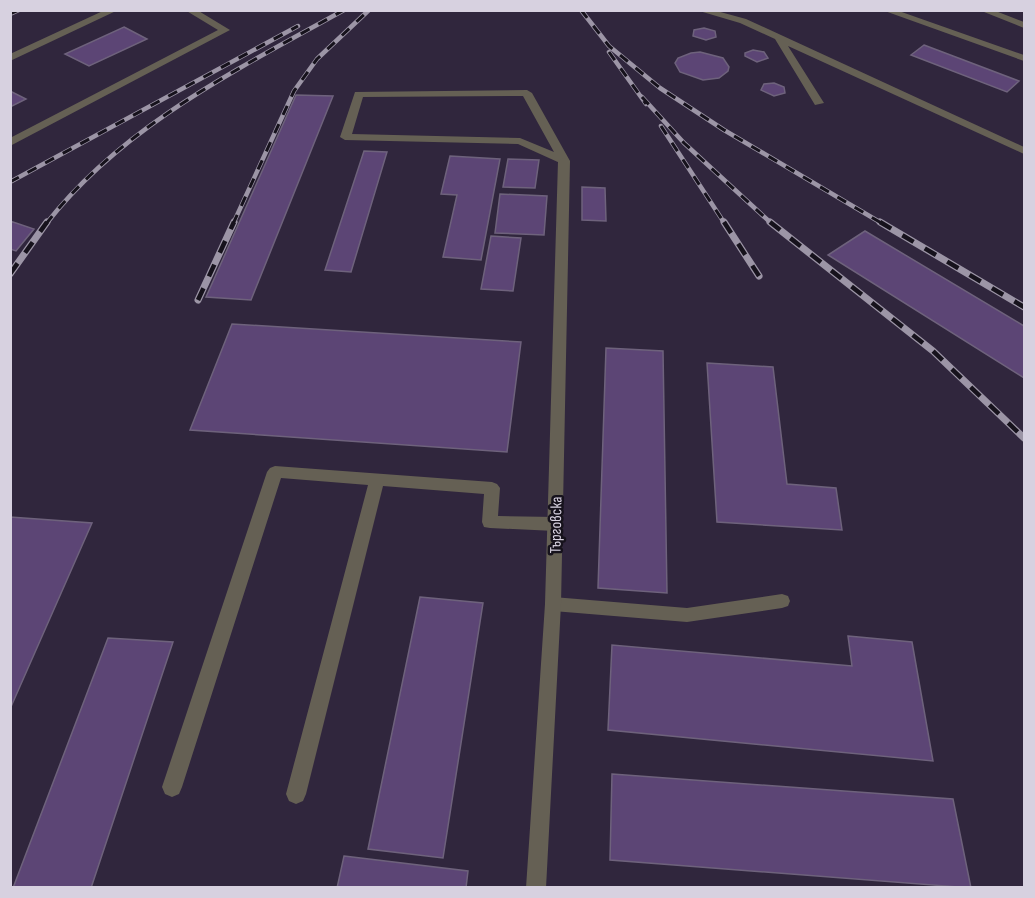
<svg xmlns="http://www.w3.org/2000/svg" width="1035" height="898" viewBox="0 0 1035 898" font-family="'Sofia Sans Condensed',sans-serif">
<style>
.building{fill:#5c4575;stroke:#6e627c;stroke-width:1.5}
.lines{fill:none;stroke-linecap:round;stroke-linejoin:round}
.service{fill:#656054;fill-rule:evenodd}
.minor{fill:#656054;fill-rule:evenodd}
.rail-far1-casing{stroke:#9c95a6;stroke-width:4.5}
.rail-casing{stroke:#9c95a6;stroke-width:7}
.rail-far1{stroke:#16121c;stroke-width:3;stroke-dasharray:10;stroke-linecap:butt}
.rail{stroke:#16121c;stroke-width:4.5;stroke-dasharray:13;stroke-linecap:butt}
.labels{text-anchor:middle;stroke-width:5;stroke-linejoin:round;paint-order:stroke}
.street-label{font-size:16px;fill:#d7d1e0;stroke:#16121c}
</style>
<rect width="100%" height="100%" fill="#30263d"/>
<path class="building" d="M 124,27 L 147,39 L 89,66 L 65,54 Z
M 704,28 L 715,31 L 716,37 L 706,40 L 693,36 L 694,30 Z
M 924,45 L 1019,81 L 1007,92 L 911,55 Z
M 753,50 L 764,52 L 768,58 L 757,62 L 745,56 L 745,53 Z
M 700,52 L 723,58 L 729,67 L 728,71 L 719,78 L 703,80 L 680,72 L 675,63 L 678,58 L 691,53 Z
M 774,83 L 784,87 L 785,93 L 774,96 L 761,90 L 764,84 Z
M 10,91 L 26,99 L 10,107 Z
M 296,95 L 333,96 L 251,300 L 206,297 Z
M 364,151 L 387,152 L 351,272 L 325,270 Z
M 450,156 L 500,159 L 481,260 L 443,257 L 457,195 L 441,194 Z
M 508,159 L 539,160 L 535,188 L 503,187 Z
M 582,187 L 605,188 L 606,221 L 582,220 Z
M 500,194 L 547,196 L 544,235 L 495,233 Z
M 10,221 L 34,229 L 16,251 L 10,249 Z
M 865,231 L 1024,326 L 1024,378 L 828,255 Z
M 491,236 L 521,238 L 513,291 L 481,289 Z
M 232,324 L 521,342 L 507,452 L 190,430 Z
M 606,348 L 663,351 L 667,593 L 598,588 Z
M 707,363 L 773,367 L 787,484 L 836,488 L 842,530 L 717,522 Z
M 10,517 L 92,523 L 10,709 Z
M 420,597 L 483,603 L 443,858 L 368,849 Z
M 848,636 L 912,642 L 933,761 L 608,730 L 612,645 L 852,666 Z
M 108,638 L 173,642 L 91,888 L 13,888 Z
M 612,774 L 953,799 L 971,888 L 610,860 Z
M 344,856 L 468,871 L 466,888 L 337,888 Z"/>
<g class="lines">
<path class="service" d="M 185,10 L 197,10 L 230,30 L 10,146 L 10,138 L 218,30 Z
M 696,10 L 713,10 L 746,19 L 1024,147 L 1024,154 L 788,46 L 824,103 L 815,105 L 775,39 L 740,23 Z
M 882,10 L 896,10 L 1024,55 L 1024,61 Z
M 979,10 L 993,10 L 1024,22 L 1024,28 Z
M 527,90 L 532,93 L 570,161 L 568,163 L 560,163 L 518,144 L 345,140 L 340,137 L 355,92 ZM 523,96 L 554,152 L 520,138 L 352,134 L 363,97 Z
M 275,466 L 492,482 L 497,484 L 500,488 L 498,516 L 555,517 L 561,519 L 563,524 L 561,529 L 555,531 L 490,528 L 484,527 L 482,522 L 484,494 L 383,486 L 306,794 L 303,801 L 296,804 L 289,801 L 286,794 L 368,485 L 281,478 L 182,787 L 179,794 L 172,797 L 165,794 L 162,787 L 267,472 L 270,468 Z
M 782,594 L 788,596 L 790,601 L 788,606 L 782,608 L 687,622 L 553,611 L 547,609 L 545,604 L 547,599 L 553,597 L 687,608 Z"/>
<path class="minor" d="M 105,10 L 118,10 L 10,61 L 10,54 Z
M 564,158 L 570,161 L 561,604 L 546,888 L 526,888 L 545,604 L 558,161 Z"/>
<defs>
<path id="rail-far1" d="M 581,10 L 609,46 L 660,88 L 724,130 L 883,224
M 10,14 L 19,10
M 609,52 L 646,104
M 642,97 L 684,143 L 772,224
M 661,126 L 725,224
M 10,182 L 298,26
M 46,224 C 122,126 238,69 344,10
M 233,224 L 294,91 L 317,59 L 369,10"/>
<path id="rail" d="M 724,222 L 759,276
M 770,222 L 933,351 L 1024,438
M 880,222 L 1024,307
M 10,274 L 47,222
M 198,300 L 234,222"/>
</defs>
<use href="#rail-far1" class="rail-far1-casing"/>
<use href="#rail" class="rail-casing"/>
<use href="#rail-far1" class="rail-far1"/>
<use href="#rail" class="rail"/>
</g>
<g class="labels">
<g class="street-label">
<text transform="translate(555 525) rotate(-89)" y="6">Търговска</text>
</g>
</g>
<rect width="1035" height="898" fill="none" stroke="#d7d1e0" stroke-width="24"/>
</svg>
